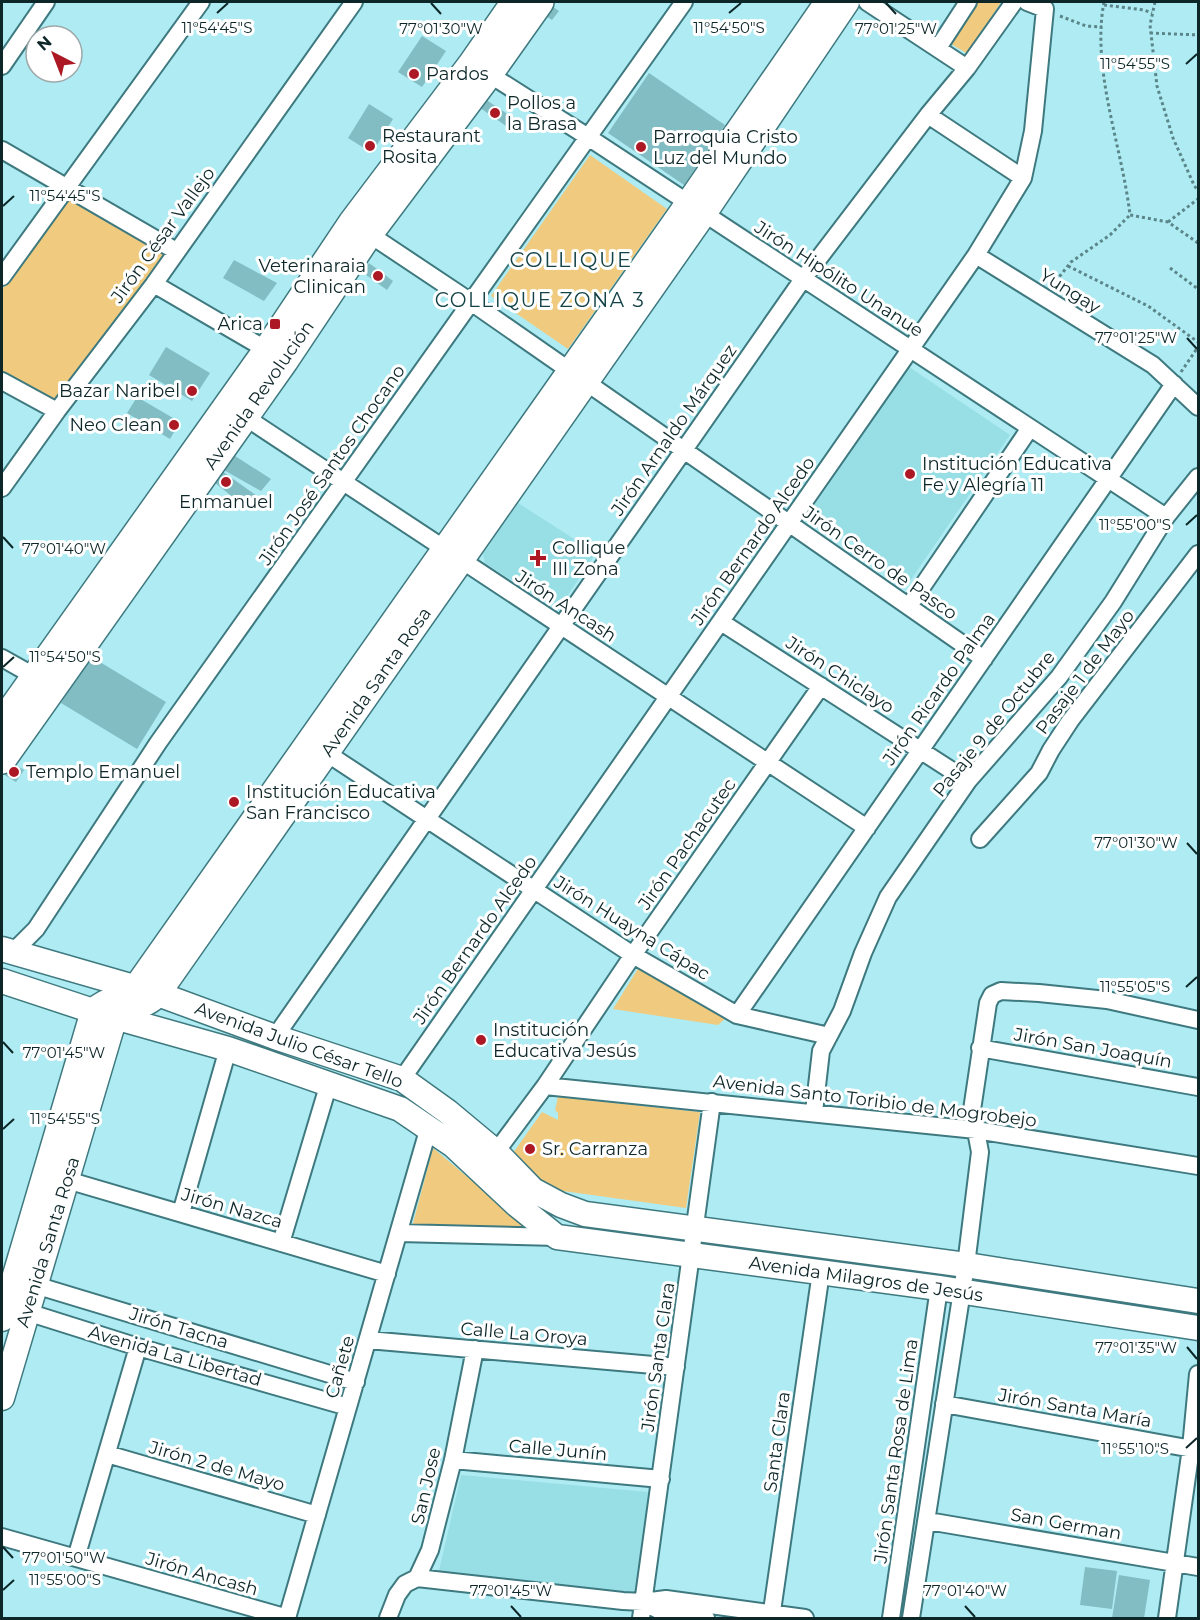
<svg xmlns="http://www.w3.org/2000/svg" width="1200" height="1620" viewBox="0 0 1200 1620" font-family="Montserrat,sans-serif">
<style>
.built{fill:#98dee5}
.green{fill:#f0cb7f}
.building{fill:#82bdc4}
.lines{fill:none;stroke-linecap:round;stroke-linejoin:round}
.street-casing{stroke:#3e797f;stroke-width:20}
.secondary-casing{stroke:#3e797f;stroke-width:27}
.primary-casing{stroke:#3e797f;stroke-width:30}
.path{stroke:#5a8589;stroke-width:3;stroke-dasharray:3 3;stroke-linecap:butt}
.street{stroke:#fff;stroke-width:16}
.secondary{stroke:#fff;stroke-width:24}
.primary{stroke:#fff;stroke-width:27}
.ticks{fill:none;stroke:#0d2628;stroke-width:2}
.poi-dot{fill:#ac1824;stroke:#fff;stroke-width:2}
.labels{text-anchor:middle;stroke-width:6;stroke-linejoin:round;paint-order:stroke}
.poi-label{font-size:18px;fill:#0d2628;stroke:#fff;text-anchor:start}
.street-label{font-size:18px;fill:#0d2628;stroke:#fff}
.neighbourhood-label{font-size:20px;letter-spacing:1.5px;fill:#144347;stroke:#fff}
.quarter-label{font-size:21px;letter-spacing:1.5px;fill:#144347;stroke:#fff}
.ticks-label{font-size:15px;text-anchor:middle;fill:#0d2628;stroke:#fff;stroke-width:6;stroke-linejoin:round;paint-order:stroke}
</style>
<rect width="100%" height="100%" fill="#aeebf2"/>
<path class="built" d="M 909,367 L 1010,435 L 910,581 L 810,512 Z
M 518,503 L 596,553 L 558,610 L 485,563 L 483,554 Z
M 461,1475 L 648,1492 L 637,1596 L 439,1571 Z"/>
<path class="green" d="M 978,2 L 1001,2 L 968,54 L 951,44 Z
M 590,155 L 667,209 L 568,349 L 491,296 Z
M 68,197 L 167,254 L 53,402 L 2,373 L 2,290 Z
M 639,967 L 727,1017 L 718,1025 L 613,1009 Z
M 558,1097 L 700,1112 L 686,1208 L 563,1191 L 537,1178 L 513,1153 L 542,1112 L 558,1120 L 558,1113 L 555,1110 Z
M 433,1148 L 530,1230 L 412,1227 Z"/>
<path class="building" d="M 550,5 L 559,11 L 552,20 L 544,15 Z
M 422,36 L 446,51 L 422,87 L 398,72 Z
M 649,73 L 725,125 L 684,185 L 608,133 Z
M 482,97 L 512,117 L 506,126 L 476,105 Z
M 369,104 L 393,119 L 372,153 L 348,138 Z
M 234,260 L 277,283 L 264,301 L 223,278 Z
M 369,263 L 393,281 L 387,290 L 362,272 Z
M 166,347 L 210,373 L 192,401 L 149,375 Z
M 137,397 L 180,422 L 170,439 L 127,413 Z
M 232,454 L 271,479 L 261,491 L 222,469 Z
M 222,471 L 257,496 L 250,511 L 214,482 Z
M 90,656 L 166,702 L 137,749 L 61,703 Z
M 11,762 L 24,770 L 16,782 L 3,774 Z
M 1085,1567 L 1117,1571 L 1112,1609 L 1080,1605 Z
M 1119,1575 L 1150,1580 L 1144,1618 L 1112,1618 Z"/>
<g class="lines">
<defs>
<path id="street" d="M 867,2 L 967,68
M 938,48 L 968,2
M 2,66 L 46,2
M 489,74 L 588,137 L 1166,517
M 928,115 L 1023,178
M 2,150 L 176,251
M 369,234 L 471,302 L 984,659
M 976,255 L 1153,365 L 1198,407
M 2,277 L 201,2
M 154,284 L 267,350
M 2,381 L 57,411
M 245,417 L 867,828
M 2,488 L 57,411 L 154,284 L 354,2
M 909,606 L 1030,428
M 721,622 L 968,781
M 2,658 L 34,676
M 319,748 L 633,955 L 737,1015 L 829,1036
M 980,839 L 1039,773 L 1051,750 L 1070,721 L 1198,554
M 13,952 L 36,929 L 158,743 L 684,2
M 737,1015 L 1174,384
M 275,1037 L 803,279 L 928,115 L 967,68 L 1014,2
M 980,1048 L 1198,1087
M 402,1079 L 976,255 L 1023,178 L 1033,131 L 1045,9 L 1027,2
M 545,1086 L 976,1130 L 1198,1166
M 814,1112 L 821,1051 L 842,1011 L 863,953 L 888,897 L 968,781 L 1059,677 L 1113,602 L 1166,517 L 1198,477
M 490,1160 L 545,1086 L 633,955 L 821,686
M 67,1180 L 387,1274
M 181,1213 L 228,1049
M 399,1233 L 557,1237
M 281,1243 L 329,1083
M 35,1285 L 356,1382
M 27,1312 L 138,1347 L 348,1407
M 368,1340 L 676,1367
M 944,1404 L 1198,1450
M 107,1454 L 317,1515
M 453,1460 L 661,1479
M 928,1521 L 1198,1567
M 2,1537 L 288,1618
M 76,1558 L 138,1347
M 417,1578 L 623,1601 L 643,1602 L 666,1599 L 805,1618
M 643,1602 L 662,1612 L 706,1618
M 287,1618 L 429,1127
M 388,1618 L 397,1595 L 405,1584 L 417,1578 L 430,1550 L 453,1460 L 475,1349
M 641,1618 L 712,1102
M 771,1618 L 821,1272
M 891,1618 L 939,1288
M 911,1618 L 966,1265 L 980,1152 L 972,1110 L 988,1003 L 992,995 L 1001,991 L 1039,993 L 1107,1000 L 1198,1020
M 1167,1618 L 1191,1448 L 1198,1374"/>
<path id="secondary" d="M 2,949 L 158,994 L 275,1037 L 402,1079 L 448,1112 L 496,1152 L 533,1190 L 561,1205 L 585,1214 L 966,1265 L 1198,1301
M 2,981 L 93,1011 L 228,1049 L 400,1109 L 453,1145 L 517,1205 L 557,1237 L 939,1288 L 1198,1328
M 2,1319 L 93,1011 C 105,998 123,1000 135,988 L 688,203 L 827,2
M 2,1398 L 115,1017 C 128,1004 144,1010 158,994 L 704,214 L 847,2"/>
<path id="primary" d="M 2,723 L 267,350 L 352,223 L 472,64 L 515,2
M 2,760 L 285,360 L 369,234 L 489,74 L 540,2"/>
</defs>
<use href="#street" class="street-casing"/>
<use href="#secondary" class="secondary-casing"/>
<use href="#primary" class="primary-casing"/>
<path class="path" d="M 1104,2 C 1091,70 1122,146 1130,215 L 1168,222 L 1198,243
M 1155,2 L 1150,25 L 1157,86 L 1173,138 L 1194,185 L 1198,191
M 1104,5 L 1144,10 L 1152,13
M 1060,16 L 1086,26 L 1102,27
M 1150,33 L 1198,35
M 1168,222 L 1198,199
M 1068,266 L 1148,306 L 1198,342
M 1170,268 L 1198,289
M 1052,286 L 1071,262 L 1110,235 L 1130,215
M 1181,372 L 1198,347"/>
<use href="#street" class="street"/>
<use href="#secondary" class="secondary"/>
<use href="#primary" class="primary"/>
</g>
<path class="ticks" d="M 431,3 L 441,14M 886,3 L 896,14M 217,13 L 228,3M 729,13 L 741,3M 1186,64 L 1197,54M 3,206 L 14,196M 1187,338 L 1197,349M 1186,525 L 1197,515M 3,537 L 13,548M 3,667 L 14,657M 1187,843 L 1197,854M 1186,987 L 1197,977M 3,1042 L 13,1053M 3,1129 L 14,1119M 1187,1347 L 1197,1359M 1186,1448 L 1197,1438M 3,1547 L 13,1558M 3,1590 L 14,1580M 511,1606 L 521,1617M 965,1606 L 975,1617"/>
<g class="poi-dot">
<circle cx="414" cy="74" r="6"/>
<circle cx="495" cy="113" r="6"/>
<circle cx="370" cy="146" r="6"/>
<circle cx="641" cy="147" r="6"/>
<circle cx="378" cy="276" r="6"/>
<rect x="269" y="318" width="12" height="12" rx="3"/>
<circle cx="192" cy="391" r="6"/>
<circle cx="174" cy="425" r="6"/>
<circle cx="910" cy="474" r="6"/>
<circle cx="226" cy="482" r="6"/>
<path d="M535 549h6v6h6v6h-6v6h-6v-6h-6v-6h6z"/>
<circle cx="14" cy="772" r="6"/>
<circle cx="234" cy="802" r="6"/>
<circle cx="481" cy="1040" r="6"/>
<circle cx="530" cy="1149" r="6"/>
</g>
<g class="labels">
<g class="poi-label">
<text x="426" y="80">Pardos</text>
<text x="507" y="109">Pollos a<tspan x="507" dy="21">la Brasa</tspan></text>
<text x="382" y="142">Restaurant<tspan x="382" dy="21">Rosita</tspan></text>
<text x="653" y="143">Parroquia Cristo<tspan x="653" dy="21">Luz del Mundo</tspan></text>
<text x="366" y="272" text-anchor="end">Veterinaraia<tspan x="366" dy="21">Clinican</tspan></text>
<text x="263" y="330" text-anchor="end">Arica</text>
<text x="180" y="397" text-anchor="end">Bazar Naribel</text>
<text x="162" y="431" text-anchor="end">Neo Clean</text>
<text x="922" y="470">Institución Educativa<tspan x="922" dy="21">Fe y Alegría 11</tspan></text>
<text x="226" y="508" text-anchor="middle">Enmanuel</text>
<text x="552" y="554">Collique<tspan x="552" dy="21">III Zona</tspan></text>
<text x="26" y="778">Templo Emanuel</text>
<text x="246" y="798">Institución Educativa<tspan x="246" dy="21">San Francisco</tspan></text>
<text x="493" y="1036">Institución<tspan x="493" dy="21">Educativa Jesús</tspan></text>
<text x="542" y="1155">Sr. Carranza</text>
</g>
<g class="street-label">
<text transform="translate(163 235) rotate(-54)" y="6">Jirón César Vallejo</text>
<text transform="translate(839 279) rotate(33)" y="6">Jirón Hipólito Unanue</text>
<text transform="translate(1070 291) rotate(32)" y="6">Yungay</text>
<text transform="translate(259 395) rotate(-55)" y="6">Avenida Revolución</text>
<text transform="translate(674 430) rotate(-55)" y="6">Jirón Arnaldo Márquez</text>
<text transform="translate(332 465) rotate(-55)" y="6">Jirón José Santos Chocano</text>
<text transform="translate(753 541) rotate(-55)" y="6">Jirón Bernardo Alcedo</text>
<text transform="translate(880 563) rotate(35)" y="6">Jirón Cerro de Pasco</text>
<text transform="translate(566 606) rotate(33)" y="6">Jirón Ancash</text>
<text transform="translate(1085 672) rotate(-53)" y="6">Pasaje 1 de Mayo</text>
<text transform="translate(840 675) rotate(33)" y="6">Jirón Chiclayo</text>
<text transform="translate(376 682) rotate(-55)" y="6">Avenida Santa Rosa</text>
<text transform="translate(939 689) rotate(-55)" y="6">Jirón Ricardo Palma</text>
<text transform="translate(994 724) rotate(-51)" y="6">Pasaje 9 de Octubre</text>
<text transform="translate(687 844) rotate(-55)" y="6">Jirón Pachacutec</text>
<text transform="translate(632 928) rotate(32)" y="6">Jirón Huayna Cápac</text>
<text transform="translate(475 940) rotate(-55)" y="6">Jirón Bernardo Alcedo</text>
<text transform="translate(299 1045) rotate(20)" y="6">Avenida Julio César Tello</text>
<text transform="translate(1093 1048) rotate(10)" y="6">Jirón San Joaquín</text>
<text transform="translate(875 1101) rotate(7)" y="6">Avenida Santo Toribio de Mogrobejo</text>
<text transform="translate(232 1208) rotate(16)" y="6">Jirón Nazca</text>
<text transform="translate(48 1242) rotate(-73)" y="6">Avenida Santa Rosa</text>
<text transform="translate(866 1279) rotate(8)" y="6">Avenida Milagros de Jesús</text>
<text transform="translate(179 1328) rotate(17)" y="6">Jirón Tacna</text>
<text transform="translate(524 1334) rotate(5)" y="6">Calle La Oroya</text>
<text transform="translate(175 1356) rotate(16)" y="6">Avenida La Libertad</text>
<text transform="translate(658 1357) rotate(-82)" y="6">Jirón Santa Clara</text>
<text transform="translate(340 1367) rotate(-74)" y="6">Cañete</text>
<text transform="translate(1075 1408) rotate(10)" y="6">Jirón Santa María</text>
<text transform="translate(777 1442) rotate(-82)" y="6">Santa Clara</text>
<text transform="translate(558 1450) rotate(5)" y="6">Calle Junín</text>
<text transform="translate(896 1451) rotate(-82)" y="6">Jirón Santa Rosa de Lima</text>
<text transform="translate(217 1466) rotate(16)" y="6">Jirón 2 de Mayo</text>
<text transform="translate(426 1486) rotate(-77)" y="6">San Jose</text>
<text transform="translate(1066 1524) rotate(10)" y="6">San German</text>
<text transform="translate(202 1574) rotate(16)" y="6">Jirón Ancash</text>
</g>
<g class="neighbourhood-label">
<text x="540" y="307">COLLIQUE ZONA 3</text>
</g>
<g class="quarter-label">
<text x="571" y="267">COLLIQUE</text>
</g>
</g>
<g class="ticks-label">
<text x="729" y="33">11°54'50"S</text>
<text x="217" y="33">11°54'45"S</text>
<text x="441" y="34">77°01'30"W</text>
<text x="896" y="34">77°01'25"W</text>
<text x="1135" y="69">11°54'55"S</text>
<text x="65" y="201">11°54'45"S</text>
<text x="1136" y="343">77°01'25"W</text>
<text x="1135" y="530">11°55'00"S</text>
<text x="64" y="554">77°01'40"W</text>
<text x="65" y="662">11°54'50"S</text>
<text x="1136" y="848">77°01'30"W</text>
<text x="1135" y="992">11°55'05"S</text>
<text x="64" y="1058">77°01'45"W</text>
<text x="65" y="1124">11°54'55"S</text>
<text x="1136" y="1353">77°01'35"W</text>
<text x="1135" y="1454">11°55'10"S</text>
<text x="64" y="1563">77°01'50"W</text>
<text x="65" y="1585">11°55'00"S</text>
<text x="511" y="1596">77°01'45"W</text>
<text x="965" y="1596">77°01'40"W</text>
</g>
<rect width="1200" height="1620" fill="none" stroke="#0d2628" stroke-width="6"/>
<g transform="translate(54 54) rotate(318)"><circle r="28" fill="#ffffff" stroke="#9ea8a9" stroke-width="1.5"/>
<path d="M0-4.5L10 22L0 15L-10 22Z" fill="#ac1824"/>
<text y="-9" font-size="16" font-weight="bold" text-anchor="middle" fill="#0d2628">N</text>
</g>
</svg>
